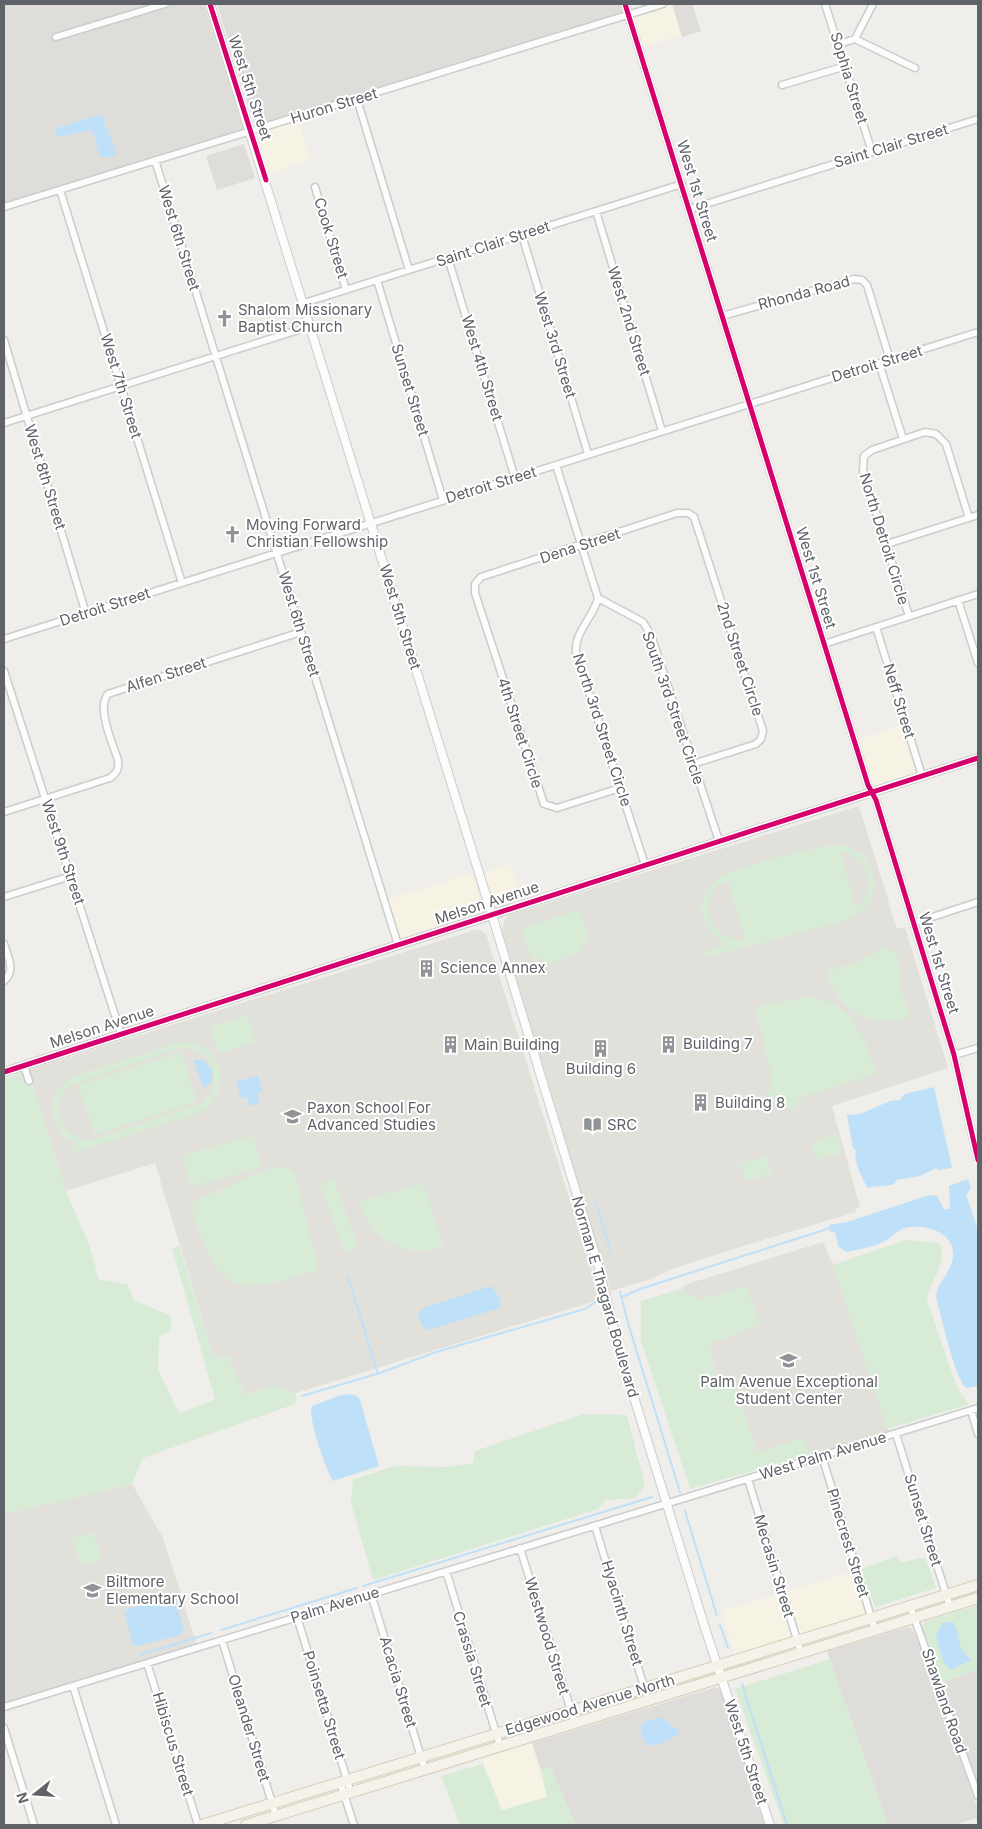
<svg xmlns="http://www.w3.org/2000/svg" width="982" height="1829" viewBox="0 0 982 1829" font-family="Inter,sans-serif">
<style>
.commercial{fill:#f7f3e4}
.industrial{fill:#dfddda;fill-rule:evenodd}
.education{fill:#e2e0da}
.green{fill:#d8ebd6;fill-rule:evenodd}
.water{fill:#bfe0f9}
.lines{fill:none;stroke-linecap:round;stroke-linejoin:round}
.stream{stroke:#bfe0f9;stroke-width:2}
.minor-casing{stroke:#cbcccc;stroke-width:9}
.tertiary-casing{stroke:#cbcccc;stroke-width:10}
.primary-casing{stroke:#d7ceb8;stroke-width:12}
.minor{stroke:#fdfcfc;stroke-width:6}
.tertiary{stroke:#fdfcfc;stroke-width:8}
.primary{stroke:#f4f2e9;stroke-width:10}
.cycleway-casing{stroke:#fff;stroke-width:8}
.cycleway{stroke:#d6006c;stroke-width:5}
.labels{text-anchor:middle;stroke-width:4;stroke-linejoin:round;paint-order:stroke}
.street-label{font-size:15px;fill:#5f6368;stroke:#fff}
.poi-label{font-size:15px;fill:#5f6368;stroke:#fff;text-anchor:start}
</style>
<rect width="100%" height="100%" fill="#efeeea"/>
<path class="commercial" d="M 672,4 L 682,35 L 642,47 L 633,17 Z
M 297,114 L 310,160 L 270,173 L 255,127 Z
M 903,724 L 918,771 L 872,786 L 857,740 Z
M 511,864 L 522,899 L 508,903 L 498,902 L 492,896 L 484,873 Z
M 472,873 L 480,899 L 476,912 L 400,938 L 387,900 Z
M 861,1569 L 876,1610 L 735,1654 L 721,1611 Z
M 532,1743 L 547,1797 L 502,1810 L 483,1764 L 483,1758 Z"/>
<path class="industrial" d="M 4,4 L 204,4 L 244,130 L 4,204 Z
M 217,4 L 621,4 L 624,13 L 255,127 Z
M 672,4 L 692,4 L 701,31 L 682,37 Z
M 244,144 L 255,178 L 217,190 L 206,156 Z
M 907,1627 L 912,1629 L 920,1646 L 978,1810 L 978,1825 L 976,1818 L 954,1825 L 888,1825 L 827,1651 Z
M 978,1669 L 978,1788 L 941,1683 Z
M 716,1687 L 721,1690 L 726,1701 L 767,1825 L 576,1825 L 550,1767 L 541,1770 L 532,1743 ZM 662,1718 L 680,1732 L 642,1736 L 641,1730 L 643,1723 Z"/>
<path class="education" d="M 859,806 L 897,929 L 905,927 L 948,1068 L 832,1106 L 860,1207 L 855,1209 L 856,1212 L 743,1246 L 672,1269 L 651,1279 L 611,1291 L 502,931 L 504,921 L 509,915 Z
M 478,929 L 486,934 L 601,1299 L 296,1393 L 273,1386 L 244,1395 L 228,1357 L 214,1358 L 155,1163 L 66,1191 L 28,1070 Z
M 823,1242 L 833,1265 L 889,1433 L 811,1457 L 803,1438 L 757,1453 L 734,1382 L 717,1377 L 709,1344 L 760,1324 L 746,1287 L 698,1300 L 681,1289 L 684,1285 Z
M 132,1484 L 163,1538 L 197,1645 L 4,1704 L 4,1514 Z"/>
<path class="green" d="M 832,845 C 879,843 891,904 847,920 L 706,958 L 705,951 L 727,945 C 714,938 704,928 702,913 C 701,900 706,886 717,879 C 732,867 810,849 832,845 ZM 840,851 C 868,857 877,889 856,908 ZM 727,881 L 728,881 L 745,940 C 709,943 693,894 727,881 Z
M 580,910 L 589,941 L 580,944 L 583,951 L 544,966 L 541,957 L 532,960 L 522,928 Z
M 886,947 L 897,954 L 901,977 L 898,979 L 910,1017 C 873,1031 835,1009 827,971 L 862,961 L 862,958 L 874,954 L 874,951 Z
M 805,997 C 851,999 865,1036 876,1074 L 806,1096 L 796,1103 L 797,1107 L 787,1110 L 774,1100 L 769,1101 L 767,1092 L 773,1090 L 769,1080 L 772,1078 L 755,1007 Z
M 248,1015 L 255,1042 L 218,1054 L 210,1027 Z
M 179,1042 C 224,1038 237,1096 196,1114 L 74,1153 L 72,1147 L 78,1145 C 46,1131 43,1088 77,1075 ZM 180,1048 C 212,1046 226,1083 202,1103 L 93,1140 C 62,1142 47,1105 71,1085 Z
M 181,1052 L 197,1102 L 95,1135 L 78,1085 Z
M 28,1070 L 66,1191 L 90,1247 L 99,1280 L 127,1284 L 134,1300 L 171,1316 L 171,1330 L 159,1337 L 158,1370 L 179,1413 L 215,1400 L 172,1248 L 179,1246 L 214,1358 L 228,1357 L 245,1395 L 274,1386 L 296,1393 L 295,1404 L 143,1458 L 132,1484 L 4,1514 L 4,1079 Z
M 837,1134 L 843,1152 L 817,1160 L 811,1142 Z
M 253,1136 L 262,1167 L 191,1187 L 183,1155 Z
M 766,1156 L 772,1173 L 746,1181 L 740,1164 Z
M 284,1166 L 294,1172 L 318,1265 L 313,1272 C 262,1285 228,1305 204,1243 C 199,1230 191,1216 193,1202 L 265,1170 Z
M 334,1179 L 358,1247 L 344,1252 L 320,1184 Z
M 420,1184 L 425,1187 L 443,1247 C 401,1258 373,1242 359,1201 Z
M 906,1240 L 940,1243 C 947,1268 930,1277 927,1300 L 957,1388 L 969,1404 L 887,1429 L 833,1265 Z
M 746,1286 L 760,1324 L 709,1344 L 717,1377 L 734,1382 L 757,1453 L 803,1438 L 810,1454 L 690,1489 L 641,1341 L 641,1301 L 681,1289 L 699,1300 Z
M 584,1414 L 627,1415 L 645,1486 L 635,1498 L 605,1500 L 598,1509 L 373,1580 L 351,1502 L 353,1480 L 395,1466 L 449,1467 L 473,1463 L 475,1451 Z
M 93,1532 L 102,1559 L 81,1565 L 72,1538 Z
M 897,1556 L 901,1563 L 925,1557 L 936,1588 L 875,1607 L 861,1569 Z
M 978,1605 L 978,1669 L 941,1683 L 922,1626 L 925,1621 ZM 958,1637 C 957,1647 962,1652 970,1658 L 937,1639 Z
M 830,1659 L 888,1825 L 784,1825 L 735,1689 Z
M 483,1764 L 502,1810 L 547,1797 L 541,1770 L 550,1766 L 576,1825 L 460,1825 L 441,1776 Z"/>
<path class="water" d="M 101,114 L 117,154 L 111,157 L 100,157 L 92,130 L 57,137 L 55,131 L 57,128 Z
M 193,1060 L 203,1060 L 211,1068 C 214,1077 212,1085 203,1088 Z
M 258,1075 L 263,1092 L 257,1093 L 260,1103 L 249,1106 L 247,1097 L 241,1098 L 236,1082 Z
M 934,1087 L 952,1168 L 938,1170 L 936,1168 L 920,1176 L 896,1180 L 894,1184 C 884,1187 878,1185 867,1188 C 863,1177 853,1164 856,1150 L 853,1148 L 847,1115 L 860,1114 L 890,1101 L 900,1100 L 905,1094 Z
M 968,1179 L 971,1188 L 966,1195 L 978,1230 L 978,1386 L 967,1388 C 955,1382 941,1313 936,1298 C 936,1283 952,1273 953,1256 C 955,1232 925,1223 905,1228 C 897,1230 891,1238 883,1242 C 872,1247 858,1250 846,1252 L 838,1246 L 835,1232 L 831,1233 L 829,1225 L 847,1222 L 929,1195 L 937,1196 L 944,1209 L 950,1209 L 949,1186 Z
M 491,1286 C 497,1292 499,1297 501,1305 L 497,1309 L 428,1330 L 422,1326 L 418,1314 L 423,1308 Z
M 350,1394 L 357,1396 L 360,1400 L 379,1466 L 333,1481 C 326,1470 307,1417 312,1406 L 338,1396 Z
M 167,1596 L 175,1599 L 184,1629 L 180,1635 L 137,1646 L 133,1645 L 124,1611 Z
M 947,1622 L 953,1622 C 961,1636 956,1648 970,1658 L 970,1661 L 950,1670 L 943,1661 L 936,1636 L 942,1624 Z
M 657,1718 L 662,1718 L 680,1732 L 680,1734 L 658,1745 L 647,1745 C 642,1740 639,1730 643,1723 Z"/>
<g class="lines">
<path class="stream" d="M 596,1203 L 611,1252
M 348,1277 L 378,1374
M 620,1292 L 628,1323 L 680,1492
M 622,1297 L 640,1289 L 830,1228
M 302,1396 L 380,1373 L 436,1352 L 585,1309 L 597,1301
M 685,1511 L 717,1616
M 363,1586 L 652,1497
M 720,1625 L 728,1648
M 221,1630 L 357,1588
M 140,1655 L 211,1633
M 742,1684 L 787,1825"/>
<defs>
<path id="minor" d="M 625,4 L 868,785 L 876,800 L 954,1055 L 978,1160
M 825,4 L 872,152
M 56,37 L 165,4
M 855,39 L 873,4
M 839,44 L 855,39 L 915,68
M 782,85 L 846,66
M 357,99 L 409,270
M 155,160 L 398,945
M 315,187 L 346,290
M 60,190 L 182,583
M 4,207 L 663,4
M 690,209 L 978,119
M 596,211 L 662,431
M 522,235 L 588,454
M 448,258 L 515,478
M 377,280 L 443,500
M 304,303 L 682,184
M 722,316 L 854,279 L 862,280 L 867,285 L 890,360
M 4,340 L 86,614
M 879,363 L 903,439
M 4,423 L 311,326
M 556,465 L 598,598 C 594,616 574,633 576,652 L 645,865
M 887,544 L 978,515
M 598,598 L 643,622 L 651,635 L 719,841
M 958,600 L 978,663
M 909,616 L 863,472 L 864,456 L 872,450 L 925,432 L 936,434 L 946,444 L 969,518
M 876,627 L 922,776
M 4,639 L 978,332
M 824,644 L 978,594
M 4,671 L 121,1034
M 620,788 L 557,808 L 544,804 L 475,593 L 475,584 L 481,577 L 677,513 L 688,513 L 694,517 L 763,731 L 761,739 L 756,744 L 693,764
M 4,812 L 110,778 C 117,773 119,769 118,760 C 113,744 96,708 108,694 L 301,632
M 4,897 L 71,876
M 914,923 L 978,902
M 4,944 C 8,957 16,971 4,981
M 954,1055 L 978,1048
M 24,1066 L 29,1081
M 971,1410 L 978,1434
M 896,1434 L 950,1607
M 822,1456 L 875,1630
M 748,1479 L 801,1653
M 595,1526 L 648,1700
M 520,1548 L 575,1723
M 446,1571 L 500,1746
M 371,1594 L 425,1770
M 910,1606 L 978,1796
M 297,1617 L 351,1793
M 222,1640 L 276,1816
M 147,1663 L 198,1825
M 73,1686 L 116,1825
M 4,1707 L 978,1408
M 4,1728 L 34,1825
M 340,1782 L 354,1825"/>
<path id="tertiary" d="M 210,4 L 492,915 L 597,1261 L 617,1342 L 704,1625 L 770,1825
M 4,1072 L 978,758"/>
<path id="primary" d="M 202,1825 L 978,1585
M 246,1825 L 978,1598"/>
</defs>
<use href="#minor" class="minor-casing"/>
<use href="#tertiary" class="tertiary-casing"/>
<use href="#primary" class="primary-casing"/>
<use href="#minor" class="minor"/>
<use href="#tertiary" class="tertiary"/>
<use href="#primary" class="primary"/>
<defs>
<path id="cycleway" d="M 210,4 L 266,180
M 625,4 L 868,785 L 876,800 L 954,1055 L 978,1160
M 4,1072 L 978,758"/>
</defs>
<use href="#cycleway" class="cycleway-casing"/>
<use href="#cycleway" class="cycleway"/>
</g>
<defs>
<symbol id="church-bare" viewBox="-9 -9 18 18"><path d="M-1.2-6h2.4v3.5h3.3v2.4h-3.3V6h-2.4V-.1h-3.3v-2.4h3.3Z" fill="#919496" stroke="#fff" stroke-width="2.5" paint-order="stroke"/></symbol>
<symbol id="building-bare" viewBox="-9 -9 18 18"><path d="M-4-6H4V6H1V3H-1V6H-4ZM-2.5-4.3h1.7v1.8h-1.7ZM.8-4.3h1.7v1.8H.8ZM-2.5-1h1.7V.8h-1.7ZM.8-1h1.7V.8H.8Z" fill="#919496" stroke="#fff" stroke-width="2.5" paint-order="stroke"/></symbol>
<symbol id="school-bare" viewBox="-9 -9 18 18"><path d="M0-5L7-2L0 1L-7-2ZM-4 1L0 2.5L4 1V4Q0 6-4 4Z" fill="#919496" stroke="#fff" stroke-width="2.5" paint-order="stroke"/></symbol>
<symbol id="library-bare" viewBox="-9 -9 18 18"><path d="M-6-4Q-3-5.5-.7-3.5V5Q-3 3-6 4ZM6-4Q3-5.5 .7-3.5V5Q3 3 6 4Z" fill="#919496" stroke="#fff" stroke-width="2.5" paint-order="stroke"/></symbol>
</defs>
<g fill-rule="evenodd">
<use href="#church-bare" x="212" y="306" width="25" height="25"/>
<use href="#church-bare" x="220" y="522" width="25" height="25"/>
<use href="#building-bare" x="414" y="956" width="25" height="25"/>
<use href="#building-bare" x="656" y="1032" width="25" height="25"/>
<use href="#building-bare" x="438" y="1032" width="25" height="25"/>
<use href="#building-bare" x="588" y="1036" width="25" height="25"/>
<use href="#building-bare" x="688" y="1090" width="25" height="25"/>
<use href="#school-bare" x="280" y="1104" width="25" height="25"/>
<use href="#library-bare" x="580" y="1112" width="25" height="25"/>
<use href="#school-bare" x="776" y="1348" width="25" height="25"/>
<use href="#school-bare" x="80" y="1578" width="25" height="25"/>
</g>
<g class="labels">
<g class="street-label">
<text transform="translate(849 78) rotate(73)" y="5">Sophia Street</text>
<text transform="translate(250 88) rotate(72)" y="5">West 5th Street</text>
<text transform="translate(334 106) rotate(-17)" y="5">Huron Street</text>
<text transform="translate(891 146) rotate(-17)" y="5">Saint Clair Street</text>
<text transform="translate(697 191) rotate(73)" y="5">West 1st Street</text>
<text transform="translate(179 238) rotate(73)" y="5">West 6th Street</text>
<text transform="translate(331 238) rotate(73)" y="5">Cook Street</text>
<text transform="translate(493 244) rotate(-18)" y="5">Saint Clair Street</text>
<text transform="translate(804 293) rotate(-15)" y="5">Rhonda Road</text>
<text transform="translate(629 321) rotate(73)" y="5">West 2nd Street</text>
<text transform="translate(555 345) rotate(73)" y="5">West 3rd Street</text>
<text transform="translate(877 364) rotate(-17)" y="5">Detroit Street</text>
<text transform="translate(482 368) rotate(73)" y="5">West 4th Street</text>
<text transform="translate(121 386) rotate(73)" y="5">West 7th Street</text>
<text transform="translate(410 390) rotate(73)" y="5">Sunset Street</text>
<text transform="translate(45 477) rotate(73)" y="5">West 8th Street</text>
<text transform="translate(491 485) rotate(-17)" y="5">Detroit Street</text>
<text transform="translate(884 539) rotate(73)" y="5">North Detroit Circle</text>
<text transform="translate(580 546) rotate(-18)" y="5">Dena Street</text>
<text transform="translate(816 578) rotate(73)" y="5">West 1st Street</text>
<text transform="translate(105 607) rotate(-18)" y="5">Detroit Street</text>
<text transform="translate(400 617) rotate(73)" y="5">West 5th Street</text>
<text transform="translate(299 624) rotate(73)" y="5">West 6th Street</text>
<text transform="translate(740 659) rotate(72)" y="5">2nd Street Circle</text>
<text transform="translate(166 675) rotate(-18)" y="5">Alfen Street</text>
<text transform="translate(899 701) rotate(73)" y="5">Neff Street</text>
<text transform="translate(673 708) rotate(71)" y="5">South 3rd Street Circle</text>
<text transform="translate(602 730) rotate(72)" y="5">North 3rd Street Circle</text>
<text transform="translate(520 733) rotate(72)" y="5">4th Street Circle</text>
<text transform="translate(63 852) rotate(72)" y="5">West 9th Street</text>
<text transform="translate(487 903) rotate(-18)" y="5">Melson Avenue</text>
<text transform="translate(939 963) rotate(73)" y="5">West 1st Street</text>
<text transform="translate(102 1027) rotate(-18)" y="5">Melson Avenue</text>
<text transform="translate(605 1297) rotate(74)" y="5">Norman E Thagard Boulevard</text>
<text transform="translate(823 1456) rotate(-17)" y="5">West Palm Avenue</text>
<text transform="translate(923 1520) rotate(73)" y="5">Sunset Street</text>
<text transform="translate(848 1543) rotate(73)" y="5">Pinecrest Street</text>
<text transform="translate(774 1566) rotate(73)" y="5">Mecasin Street</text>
<text transform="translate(335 1605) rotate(-17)" y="5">Palm Avenue</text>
<text transform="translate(622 1613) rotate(73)" y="5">Hyacinth Street</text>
<text transform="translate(547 1636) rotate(73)" y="5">Westwood Street</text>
<text transform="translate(472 1659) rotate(73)" y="5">Crassia Street</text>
<text transform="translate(398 1682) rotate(73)" y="5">Acacia Street</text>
<text transform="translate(944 1701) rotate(71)" y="5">Shawland Road</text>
<text transform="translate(324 1705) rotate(73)" y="5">Poinsetta Street</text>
<text transform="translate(590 1705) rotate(-17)" y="5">Edgewood Avenue North</text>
<text transform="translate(249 1728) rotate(73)" y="5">Oleander Street</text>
<text transform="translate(173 1744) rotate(73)" y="5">Hibiscus Street</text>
<text transform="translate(746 1752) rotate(72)" y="5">West 5th Street</text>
</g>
<g class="poi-label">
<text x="238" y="315">Shalom Missionary<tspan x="238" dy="17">Baptist Church</tspan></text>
<text x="246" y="530">Moving Forward<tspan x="246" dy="17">Christian Fellowship</tspan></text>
<text x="440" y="973">Science Annex</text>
<text x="683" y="1049">Building 7</text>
<text x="464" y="1050">Main Building</text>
<text x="601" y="1074" text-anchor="middle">Building 6</text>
<text x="715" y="1108">Building 8</text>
<text x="307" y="1113">Paxon School For<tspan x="307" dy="17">Advanced Studies</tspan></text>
<text x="607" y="1130">SRC</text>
<text x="789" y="1387" text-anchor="middle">Palm Avenue Exceptional<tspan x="789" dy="17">Student Center</tspan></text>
<text x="106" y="1587">Biltmore<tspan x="106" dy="17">Elementary School</tspan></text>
</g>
</g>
<rect width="982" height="1829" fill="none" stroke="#5f6368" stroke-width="10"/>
<g transform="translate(35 1794) rotate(253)" stroke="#ffffff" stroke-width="4" paint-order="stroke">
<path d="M0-4L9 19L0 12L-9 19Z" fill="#5f6368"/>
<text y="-8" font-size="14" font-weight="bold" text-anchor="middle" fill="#5f6368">N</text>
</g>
</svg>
